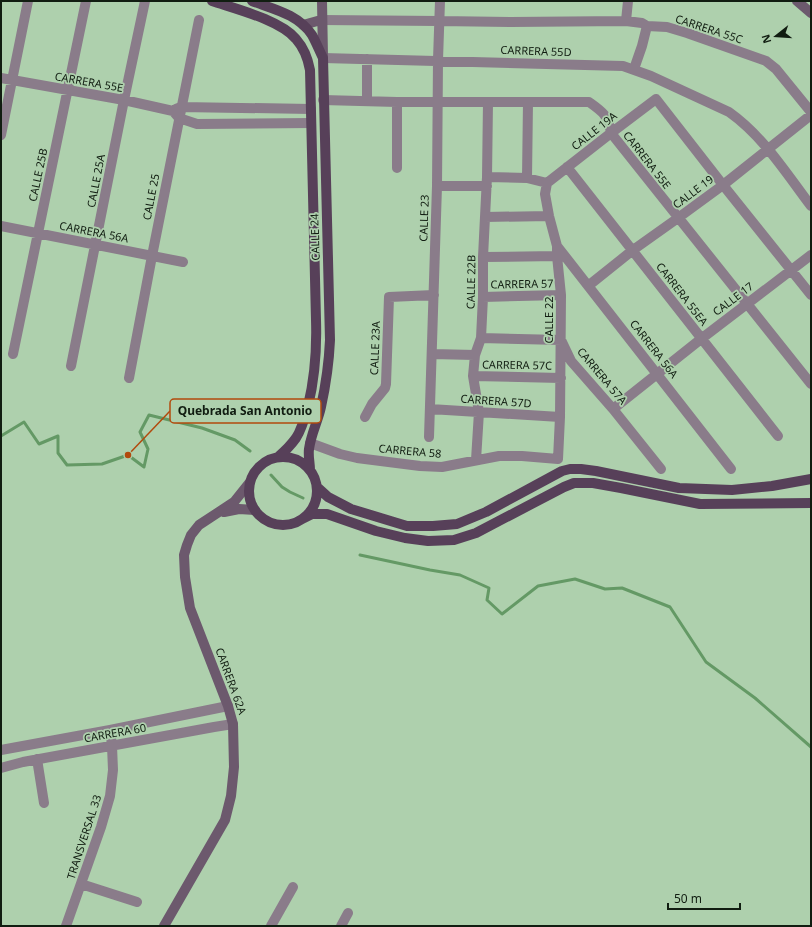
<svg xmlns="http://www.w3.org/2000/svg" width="812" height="927" viewBox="0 0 812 927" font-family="'Noto Sans',sans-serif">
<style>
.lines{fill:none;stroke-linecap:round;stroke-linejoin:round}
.stream{stroke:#649965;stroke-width:3}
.street{stroke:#8a7c8a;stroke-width:10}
.secondary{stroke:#6c596d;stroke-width:10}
.primary{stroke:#574059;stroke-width:10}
.labels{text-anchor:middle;stroke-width:3.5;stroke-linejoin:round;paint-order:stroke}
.street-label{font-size:11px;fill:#111d11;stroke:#aed0ad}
.leader{fill:none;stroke:#b24a0d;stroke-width:1.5}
.callout-dot{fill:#b24a0d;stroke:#aed0ad;stroke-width:1.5}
.callout{fill:#aed0ad;stroke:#b24a0d;stroke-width:1.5}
.callout-label{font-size:12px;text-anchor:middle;font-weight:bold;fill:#111d11}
</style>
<rect width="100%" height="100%" fill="#aed0ad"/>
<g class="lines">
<path class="stream" d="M 1,436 L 24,422 L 39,444 L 58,436 L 58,453 L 67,465 L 102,464 L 128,455 L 144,467 L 148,449 L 140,432 L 149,415 L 202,428 L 235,440 L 250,451
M 271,475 L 282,487 L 290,492 L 303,498
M 360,555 L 430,570 L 460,575 L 489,588 L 487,600 L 502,614 L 538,586 L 575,579 L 605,589 L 622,588 L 670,607 L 706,662 L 755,698 L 811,747"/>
<path class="street" d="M 321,20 L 439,21 L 511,22 L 626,21 L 642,23 L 647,26 L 642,46 L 634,69
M 626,21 L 628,1
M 647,26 L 667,27 L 687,33 L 766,61 L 776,69 L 811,112
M 323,58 L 623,66 L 651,76 L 729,112 C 763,136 786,173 811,206
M 367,59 L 367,101
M 1,78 L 124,100 L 173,111 L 179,118 L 197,124 L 311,123
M 323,100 L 397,102 L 589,102 C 603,112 608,115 611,133 L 811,384
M 176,109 L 181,107 L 311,109
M 1,135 L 28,1
M 567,167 L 778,436
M 397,168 L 397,102
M 487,177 L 527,178 L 547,183
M 527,178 L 528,102
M 547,183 L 611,133 L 656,99 L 723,185 L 811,295
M 437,186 L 487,186
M 485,217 L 549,216
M 1,226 L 183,262
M 557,246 L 731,469
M 483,257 L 557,256
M 588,286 L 633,250 L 678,218 L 723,185 L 811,115
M 483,297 L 561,295
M 481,338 L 561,340 L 571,361 L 613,409 L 661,469
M 13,354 L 86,1
M 432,354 L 475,355
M 71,366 L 124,100 L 145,1
M 473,376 L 561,378
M 129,378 L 152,256 L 199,20
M 430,409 L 560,417
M 613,409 L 701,339 L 811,255
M 365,417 L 372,404 L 385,388 L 386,384 L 389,297 L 434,295
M 429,437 L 437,186 L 438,60 L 440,1
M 310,443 L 340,454 L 357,458 L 420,466 L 442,467 L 499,456 L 522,456 L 558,459 L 560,417 L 561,295 L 557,256 L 557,246 L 549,216 L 545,194 L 547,183
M 476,460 L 479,412 L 473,376 L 475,355 L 481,338 L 483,297 L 483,257 L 487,177 L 488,102
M 1,750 L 110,730 L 228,706
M 37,759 L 44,803
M 1,768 L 23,762 L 214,727 L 233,724
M 81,884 L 137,902
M 66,926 L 101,827 L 110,796 L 113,770 L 112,746 L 110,730
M 271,926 L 293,887
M 341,926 L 348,913"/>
<path class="secondary" d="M 322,1 L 323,57
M 797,1 L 811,13
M 303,25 L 321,20
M 224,512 L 239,509 L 255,510
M 164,926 L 225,820 L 231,796 L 234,767 L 233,724 L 228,706 L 190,608 L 185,577 L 184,555 L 187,545 L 191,535 L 199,525 L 234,502 L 250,482"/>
<path class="primary" d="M 212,1 C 236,9 280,20 296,39 C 304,48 308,59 310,70 L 316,320 C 317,351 315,377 308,406 C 305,417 302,429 296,438 C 291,445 285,451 279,456
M 252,1 C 273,9 298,14 312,35 C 316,42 319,50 323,58 L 330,340 C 329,363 326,384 321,407 C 318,421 311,434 309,449 C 308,456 310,463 310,470
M249 491a34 34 0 1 1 68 0a34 34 0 1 1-68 0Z
M 317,487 L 328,497 L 351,509 L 407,526 L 433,526 L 457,524 L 486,512 L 562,471 L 570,469 L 581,469 L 596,471 L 679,488 L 732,490 L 772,486 L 811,479
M 304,518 L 312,514 L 327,514 L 376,531 L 405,538 L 428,541 L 454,540 L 476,533 L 564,487 L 574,483 L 593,483 L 621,488 L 700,504 L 811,503"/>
</g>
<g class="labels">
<g class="street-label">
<text transform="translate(709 29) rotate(18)" y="4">CARRERA 55C</text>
<text transform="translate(536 51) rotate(2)" y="4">CARRERA 55D</text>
<text transform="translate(89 82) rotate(10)" y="4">CARRERA 55E</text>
<text transform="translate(594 131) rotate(-38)" y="4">CALLE 19A</text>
<text transform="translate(647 160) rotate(52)" y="4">CARRERA 55E</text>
<text transform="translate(38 175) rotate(-78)" y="4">CALLE 25B</text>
<text transform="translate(96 181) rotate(-79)" y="4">CALLE 25A</text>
<text transform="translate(693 192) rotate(-37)" y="4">CALLE 19</text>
<text transform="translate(151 197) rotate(-79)" y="4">CALLE 25</text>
<text transform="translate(424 218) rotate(-88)" y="4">CALLE 23</text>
<text transform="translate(94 232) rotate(11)" y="4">CARRERA 56A</text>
<text transform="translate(315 237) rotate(-92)" y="4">CALLE 24</text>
<text transform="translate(471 282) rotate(-89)" y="4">CALLE 22B</text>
<text transform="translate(522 284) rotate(-1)" y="4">CARRERA 57</text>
<text transform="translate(682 294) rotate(52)" y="4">CARRERA 55EA</text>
<text transform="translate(733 299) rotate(-37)" y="4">CALLE 17</text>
<text transform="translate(549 320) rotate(-90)" y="4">CALLE 22</text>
<text transform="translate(375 348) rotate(-88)" y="4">CALLE 23A</text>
<text transform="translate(654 349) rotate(52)" y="4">CARRERA 56A</text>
<text transform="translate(517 365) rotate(1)" y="4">CARRERA 57C</text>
<text transform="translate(602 376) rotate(50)" y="4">CARRERA 57A</text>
<text transform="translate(496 401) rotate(4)" y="4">CARRERA 57D</text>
<text transform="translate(410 451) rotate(5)" y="4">CARRERA 58</text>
<text transform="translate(231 681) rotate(70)" y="4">CARRERA 62A</text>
<text transform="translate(115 733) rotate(-10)" y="4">CARRERA 60</text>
<text transform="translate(84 837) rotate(-72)" y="4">TRANSVERSAL 33</text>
</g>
</g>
<path class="leader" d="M128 455L170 411"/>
<circle class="callout-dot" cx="128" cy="455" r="4"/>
<rect class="callout" x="170" y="399" width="151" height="24" rx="4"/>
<g class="callout-label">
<text x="245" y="415">Quebrada San Antonio</text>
</g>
<rect width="812" height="927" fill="none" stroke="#111d11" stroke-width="4"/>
<g transform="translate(776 36) rotate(253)" stroke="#aed0ad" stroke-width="3" paint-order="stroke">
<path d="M0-3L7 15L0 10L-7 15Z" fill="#111d11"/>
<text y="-6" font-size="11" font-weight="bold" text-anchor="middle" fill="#111d11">N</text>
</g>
<path d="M668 903v6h72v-6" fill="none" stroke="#111d11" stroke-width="2"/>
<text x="674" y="903" font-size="12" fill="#111d11" stroke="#aed0ad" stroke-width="3" paint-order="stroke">50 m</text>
</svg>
